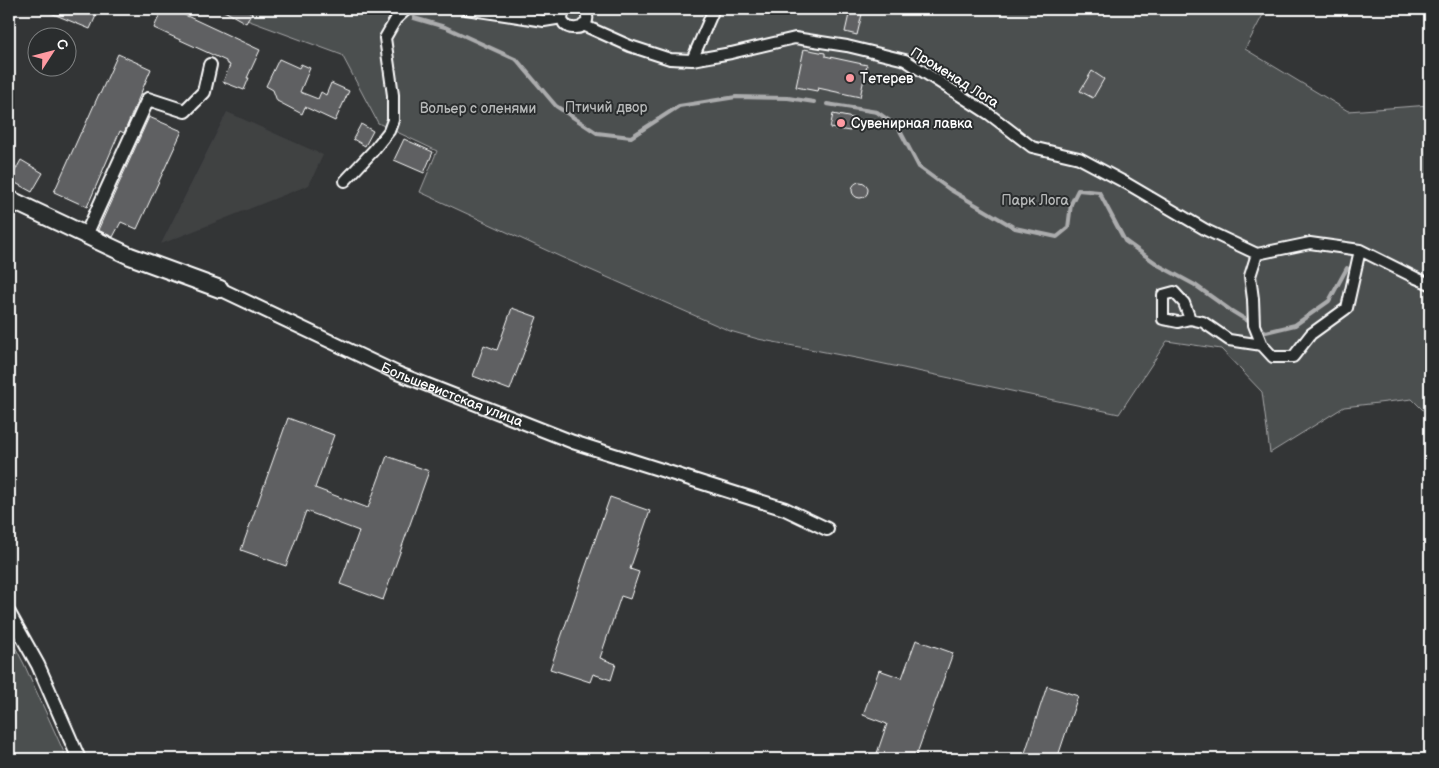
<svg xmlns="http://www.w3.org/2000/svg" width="1439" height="768" viewBox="0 0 1439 768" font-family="'Balsamiq Sans',sans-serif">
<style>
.built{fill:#404243}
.green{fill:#4c4f50;stroke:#a6a7a8}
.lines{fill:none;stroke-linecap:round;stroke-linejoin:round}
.stream{stroke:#abacad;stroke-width:4}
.building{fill:#5f6162;stroke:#fff}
.pedestrian-casing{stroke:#fff;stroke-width:14}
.minor-casing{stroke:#fff;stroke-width:16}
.tertiary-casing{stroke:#fff;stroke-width:20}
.pedestrian{stroke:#2a2d2e;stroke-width:10}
.minor{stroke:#2a2d2e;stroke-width:12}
.tertiary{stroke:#2a2d2e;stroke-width:16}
.poi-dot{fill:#ff9aa2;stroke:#2a2d2e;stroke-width:2}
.labels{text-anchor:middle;stroke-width:4;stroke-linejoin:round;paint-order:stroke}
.street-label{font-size:14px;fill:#fff;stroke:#2a2d2e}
.poi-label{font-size:14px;fill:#fff;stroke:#2a2d2e;text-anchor:start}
.park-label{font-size:14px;fill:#b7b9b9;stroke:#2a2d2e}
</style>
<rect width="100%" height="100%" fill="#333536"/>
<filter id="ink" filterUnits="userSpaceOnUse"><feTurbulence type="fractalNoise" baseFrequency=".02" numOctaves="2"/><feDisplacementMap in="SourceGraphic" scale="10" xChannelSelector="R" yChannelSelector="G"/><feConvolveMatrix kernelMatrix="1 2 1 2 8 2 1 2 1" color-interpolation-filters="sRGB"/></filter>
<g filter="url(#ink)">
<path class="built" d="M 227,112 L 323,155 L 309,185 L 161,244 Z"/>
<path class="green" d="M 217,9 L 1266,9 L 1245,49 L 1348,111 L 1430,105 L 1430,417 L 1412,399 L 1344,407 L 1270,453 L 1262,392 L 1221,349 L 1167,341 L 1119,414 L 861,359 L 758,339 L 730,331 L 561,257 L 420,192 L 437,151 L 378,123 L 342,55 Z
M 9,635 L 24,664 L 67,759 L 9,759 Z"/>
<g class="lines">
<path class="stream" d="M 414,18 L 445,27 L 517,60 L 556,106 L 597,133 L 631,137 L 679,106 L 736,97 L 788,98 L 814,102
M 827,104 L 877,112 L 898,127 L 919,167 L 949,189 L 1015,228 L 1057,237 L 1068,228 L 1071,204 L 1078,190 L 1099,192 L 1125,241 L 1160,266 L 1195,285 L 1230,310 L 1266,332 L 1295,325 L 1329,301 L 1347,268"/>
</g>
<path class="building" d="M 41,9 L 99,9 L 90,29 Z
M 162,9 L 172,9 L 260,50 L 247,78 L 249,78 L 244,90 L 223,82 L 230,65 L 226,63 L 226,61 L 154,28 Z
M 221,9 L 244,9 L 252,13 L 246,23 Z
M 850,10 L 862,14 L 857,35 L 845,32 Z
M 804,49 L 825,53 L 825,56 L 867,65 L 860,97 L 818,88 L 817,91 L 796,87 Z
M 118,54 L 151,69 L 124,133 L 120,131 L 87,207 L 54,192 L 81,132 L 82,132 L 99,94 L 100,94 Z
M 279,59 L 299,68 L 301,64 L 310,68 L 300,92 L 318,99 L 321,92 L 326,95 L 331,83 L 349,91 L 335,121 L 305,107 L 302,114 L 277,101 L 273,90 L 266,86 Z
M 1092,71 L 1104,79 L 1093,98 L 1080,91 Z
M 833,114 L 853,118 L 850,131 L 830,128 Z
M 149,117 L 182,131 L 137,229 L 121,222 L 113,237 L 98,230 Z
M 361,124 L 373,131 L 365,146 L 353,139 Z
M 404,139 L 433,152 L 424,173 L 394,160 Z
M 21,160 L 43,173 L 32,192 L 10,180 Z
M852 190a8 8 0 1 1 16 0a8 8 0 1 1-16 0Z
M 512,308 L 537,317 L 510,390 L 473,376 L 484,345 L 497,350 Z
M 288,418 L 334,435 L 315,488 L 368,508 L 387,456 L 429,471 L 383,600 L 340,584 L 359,531 L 306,511 L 286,566 L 241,550 Z
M 610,497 L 650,511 L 630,569 L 639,572 L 630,599 L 621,596 L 600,658 L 616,664 L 611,680 L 593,674 L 590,682 L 550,669 Z
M 916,640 L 953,653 L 915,759 L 875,759 L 887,724 L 863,715 L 879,670 L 902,678 Z
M 1047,686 L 1078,696 L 1057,759 L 1023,759 Z"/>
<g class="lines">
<defs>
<path id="pedestrian" d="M 466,9 L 544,21 L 562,18
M 565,9 C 550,35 600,34 584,9
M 583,25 L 630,46 L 670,59 L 692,60 L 731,53 L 795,38 L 847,46 L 905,60 L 989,114 L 1032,147 L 1079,158 L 1126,183 L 1206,230 L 1257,254 L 1310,243 L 1360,250 L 1416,278 L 1430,284
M 692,60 L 714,9
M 345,181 L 373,151 L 389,131 L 393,120 L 393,95 L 385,38 L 396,19 L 407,9
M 1257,254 L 1250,276 L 1253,299 L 1254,325 L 1262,345 L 1273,357 L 1293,357 L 1311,334 L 1347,308 L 1360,250
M 1190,319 L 1184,303 L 1174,292 L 1163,295 L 1163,319 L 1178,322 L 1190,319 L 1203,322 L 1229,340 L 1262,345"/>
<g id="minor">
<path d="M 86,235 L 148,99 L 185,111 L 204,92 L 210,65"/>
<path id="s1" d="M 220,289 L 397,373 L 573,442 L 785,509 L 827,529"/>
<path d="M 9,613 L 38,665 L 79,759"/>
</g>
<path id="tertiary" d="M 9,199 L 130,256 L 220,289"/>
</defs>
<use href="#pedestrian" class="pedestrian-casing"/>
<use href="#minor" class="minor-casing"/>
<use href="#tertiary" class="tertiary-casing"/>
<use href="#pedestrian" class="pedestrian"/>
<use href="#minor" class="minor"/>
<use href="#tertiary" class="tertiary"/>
</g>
</g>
<g class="poi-dot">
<circle cx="850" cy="78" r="5"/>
<circle cx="841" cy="123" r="5"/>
</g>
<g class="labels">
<g class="street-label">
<text transform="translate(955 77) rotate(32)" y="5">Променад Лога</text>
<text dy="5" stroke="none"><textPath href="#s1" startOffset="255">Большевистская улица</textPath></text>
</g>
<g class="poi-label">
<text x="860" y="83">Тетерев</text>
<text x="851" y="128">Сувенирная лавка</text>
</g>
<g class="park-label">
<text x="606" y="112">Птичий двор</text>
<text x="478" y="113">Вольер с оленями</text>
<text x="1035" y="205">Парк Лога</text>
</g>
</g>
<rect width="1439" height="768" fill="none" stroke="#2a2d2e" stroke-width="30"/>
<rect x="15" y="15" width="1409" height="738" fill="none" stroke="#fff" stroke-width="2" filter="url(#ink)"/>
<g transform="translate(52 52) rotate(54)"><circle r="24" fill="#2a2d2e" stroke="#7f8182"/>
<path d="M0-4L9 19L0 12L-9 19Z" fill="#ff9aa2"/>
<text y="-8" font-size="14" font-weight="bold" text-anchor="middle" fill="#ffffff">С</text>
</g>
</svg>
